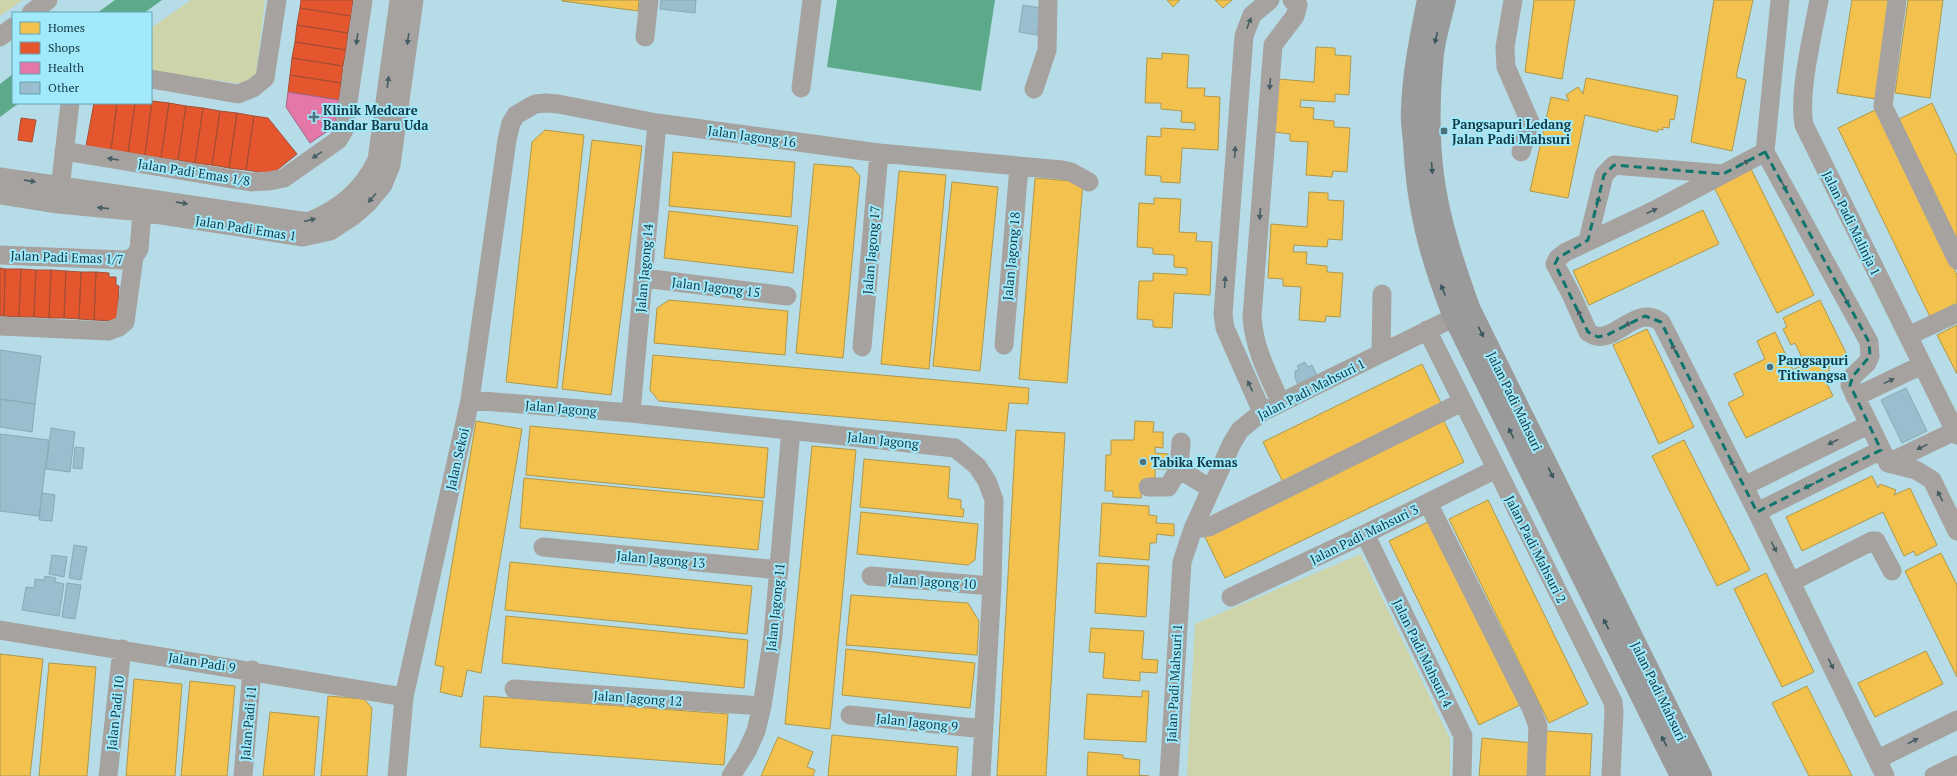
<svg xmlns="http://www.w3.org/2000/svg" width="1957" height="776" viewBox="0 0 1957 776" font-family="'PT Serif',serif">
<style>
.green{fill:#ced4a9}
.water{fill:#5caa89}
.homes{fill:#f2c14e;stroke:#ae984b}
.shops{fill:#e4572e;stroke:#a54e34}
.health{fill:#e377a8;stroke:#a4648a}
.building{fill:#9abecd;stroke:#89a9b5}
.lines{fill:none;stroke-linecap:round;stroke-linejoin:round}
.minor{stroke:#a6a2a0;stroke-width:19}
.major{stroke:#9a9a9a;stroke-width:22}
.oneway{fill:#455e64}
.oneway2{fill:#3a565d}
.marked{fill:none;stroke:#0f766e;stroke-width:3;stroke-dasharray:8 5;stroke-linejoin:round}
.poi-dot{fill:#4b727c;stroke:#a1e9fc;stroke-width:1.5}
.labels{text-anchor:middle;stroke-width:4;stroke-linejoin:round;paint-order:stroke}
.poi-label{font-size:13px;font-weight:bold;fill:#113943;stroke:#a1e9fc;text-anchor:start}
.street-label{font-size:13px;fill:#113943;stroke:#a1e9fc}
</style>
<rect width="100%" height="100%" fill="#b6dde7"/>
<path class="green" d="M 0,0 L 23,0 L 0,16 Z
M 191,0 L 265,0 L 256,74 L 243,84 L 151,71 L 151,28 Z
M 1361,554 L 1450,739 L 1450,776 L 1187,776 L 1195,624 Z"/>
<path class="water" d="M 115,0 L 162,0 L 144,13 L 97,13 Z
M 837,0 L 995,0 L 981,91 L 827,67 Z
M 13,74 L 13,103 L 19,103 L 0,117 L 0,84 Z"/>
<path class="homes" d="M 562,0 L 642,0 L 639,0 L 638,11 L 562,1 Z
M 1167,0 L 1180,0 L 1173,7 Z
M 1215,0 L 1232,0 L 1223,8 Z
M 1534,0 L 1575,0 L 1562,79 L 1525,72 Z
M 1714,0 L 1753,0 L 1736,77 L 1746,80 L 1732,151 L 1691,142 Z
M 1852,0 L 1892,0 L 1876,99 L 1837,93 Z
M 1908,0 L 1943,0 L 1930,98 L 1895,93 Z
M 1316,47 L 1335,48 L 1335,55 L 1351,56 L 1349,95 L 1335,94 L 1335,102 L 1301,100 L 1300,107 L 1314,108 L 1313,119 L 1334,121 L 1334,127 L 1350,128 L 1347,172 L 1333,171 L 1332,177 L 1306,175 L 1308,142 L 1290,141 L 1290,134 L 1275,132 L 1278,79 L 1314,82 Z
M 1162,53 L 1189,55 L 1187,88 L 1205,88 L 1204,96 L 1220,97 L 1218,150 L 1182,148 L 1180,183 L 1161,182 L 1161,176 L 1145,175 L 1147,136 L 1161,137 L 1161,128 L 1195,130 L 1195,123 L 1181,122 L 1182,111 L 1161,109 L 1161,103 L 1145,103 L 1147,58 L 1162,59 Z
M 1586,78 L 1678,96 L 1674,120 L 1670,119 L 1669,128 L 1663,127 L 1663,130 L 1658,129 L 1658,132 L 1585,115 L 1568,198 L 1530,191 L 1551,97 L 1569,101 L 1566,95 L 1578,87 L 1583,94 Z
M 1932,103 L 1957,156 L 1957,240 L 1899,119 Z
M 1877,109 L 1957,275 L 1957,311 L 1933,323 L 1838,128 Z
M 545,130 L 584,135 L 557,388 L 506,382 L 532,142 Z
M 592,140 L 642,146 L 611,395 L 562,389 Z
M 673,152 L 795,162 L 791,217 L 669,206 Z
M 814,164 L 852,167 L 860,176 L 843,358 L 796,353 Z
M 1749,165 L 1814,295 L 1777,313 L 1712,183 Z
M 899,171 L 946,175 L 929,369 L 881,364 Z
M 1035,178 L 1083,182 L 1067,383 L 1019,379 Z
M 952,182 L 998,187 L 980,371 L 933,366 Z
M 1309,192 L 1328,193 L 1328,200 L 1344,201 L 1342,240 L 1328,239 L 1327,247 L 1294,245 L 1293,252 L 1307,252 L 1306,264 L 1327,266 L 1327,272 L 1343,273 L 1340,317 L 1326,316 L 1325,322 L 1299,320 L 1301,287 L 1283,286 L 1283,279 L 1268,278 L 1271,224 L 1307,227 Z
M 1154,198 L 1181,199 L 1179,232 L 1197,233 L 1196,241 L 1212,242 L 1210,295 L 1174,293 L 1172,328 L 1153,327 L 1153,320 L 1137,319 L 1139,281 L 1153,281 L 1153,273 L 1187,275 L 1187,268 L 1174,267 L 1174,255 L 1153,254 L 1153,248 L 1137,247 L 1139,203 L 1154,204 Z
M 1703,210 L 1719,244 L 1589,305 L 1573,271 Z
M 669,211 L 798,226 L 793,273 L 664,258 Z
M 669,300 L 788,311 L 785,355 L 654,343 L 657,308 Z
M 1820,300 L 1847,355 L 1830,363 L 1828,377 L 1823,376 L 1833,396 L 1746,438 L 1728,403 L 1744,395 L 1734,374 L 1765,359 L 1757,341 L 1775,332 L 1793,370 L 1805,364 L 1795,343 L 1791,345 L 1783,329 L 1787,327 L 1783,318 Z
M 1957,325 L 1957,374 L 1937,335 Z
M 1647,329 L 1694,427 L 1659,444 L 1613,345 Z
M 653,355 L 1029,388 L 1028,404 L 1009,403 L 1006,431 L 659,401 L 650,390 Z
M 1422,364 L 1442,405 L 1283,482 L 1263,442 Z
M 476,421 L 522,429 L 481,673 L 467,670 L 462,697 L 440,692 L 444,667 L 435,665 Z
M 1135,421 L 1154,422 L 1153,432 L 1163,432 L 1163,448 L 1155,447 L 1155,453 L 1168,454 L 1168,469 L 1155,469 L 1155,480 L 1142,480 L 1141,498 L 1113,497 L 1113,491 L 1105,491 L 1106,455 L 1111,455 L 1111,440 L 1134,440 Z
M 1444,421 L 1464,462 L 1225,578 L 1205,537 Z
M 530,426 L 768,448 L 764,498 L 526,475 Z
M 1016,430 L 1065,433 L 1046,776 L 997,776 Z
M 1684,440 L 1750,570 L 1717,586 L 1652,456 Z
M 812,446 L 856,450 L 830,729 L 785,724 Z
M 864,459 L 950,467 L 948,498 L 961,500 L 961,509 L 964,509 L 963,517 L 860,507 Z
M 1872,476 L 1878,488 L 1880,484 L 1896,490 L 1894,495 L 1910,488 L 1937,545 L 1916,556 L 1914,551 L 1904,556 L 1883,512 L 1802,551 L 1786,517 Z
M 524,478 L 763,501 L 758,550 L 520,528 Z
M 1488,500 L 1588,704 L 1549,723 L 1449,519 Z
M 1102,503 L 1149,506 L 1149,515 L 1157,516 L 1156,523 L 1174,524 L 1174,536 L 1157,534 L 1156,543 L 1150,543 L 1149,560 L 1099,556 Z
M 861,512 L 978,524 L 975,560 L 968,565 L 857,554 Z
M 1432,520 L 1522,704 L 1479,725 L 1389,541 Z
M 1941,553 L 1957,585 L 1957,677 L 1905,571 Z
M 510,562 L 752,586 L 747,634 L 505,610 Z
M 1097,563 L 1149,566 L 1146,617 L 1095,613 Z
M 1766,573 L 1814,672 L 1782,687 L 1734,589 Z
M 851,595 L 968,603 L 979,621 L 977,655 L 846,645 Z
M 506,616 L 748,640 L 744,688 L 502,663 Z
M 1091,628 L 1144,631 L 1142,659 L 1158,660 L 1157,673 L 1140,672 L 1140,681 L 1103,678 L 1105,653 L 1089,652 Z
M 846,649 L 975,663 L 970,708 L 842,695 Z
M 1926,651 L 1943,684 L 1875,717 L 1858,683 Z
M 0,654 L 43,659 L 30,776 L 0,776 Z
M 49,663 L 96,667 L 87,776 L 39,776 Z
M 134,679 L 182,684 L 175,776 L 126,776 Z
M 190,681 L 235,686 L 227,776 L 181,776 Z
M 1807,686 L 1852,776 L 1809,776 L 1772,703 Z
M 1142,691 L 1149,691 L 1146,742 L 1084,739 L 1087,694 L 1142,697 Z
M 328,696 L 364,699 L 372,708 L 367,776 L 321,776 Z
M 484,696 L 728,714 L 724,765 L 480,747 Z
M 270,712 L 319,717 L 314,776 L 263,776 Z
M 1545,731 L 1592,734 L 1590,776 L 1542,776 Z
M 832,735 L 958,747 L 956,776 L 828,776 Z
M 778,737 L 813,752 L 807,767 L 815,770 L 813,776 L 761,776 Z
M 1482,738 L 1533,743 L 1530,776 L 1479,776 Z
M 1088,752 L 1123,755 L 1123,758 L 1140,760 L 1139,775 L 1149,776 L 1087,776 Z"/>
<path class="shops" d="M 301,0 L 353,0 L 351,16 L 300,8 Z
M 300,8 L 351,16 L 348,33 L 297,25 Z
M 297,25 L 348,33 L 346,50 L 295,42 Z
M 295,42 L 346,50 L 343,66 L 292,58 Z
M 292,58 L 343,66 L 341,83 L 290,75 Z
M 290,75 L 341,83 L 339,100 L 288,92 Z
M 151,101 L 152,101 L 145,155 L 128,153 L 135,103 L 151,103 Z
M 152,101 L 169,103 L 161,158 L 145,155 Z
M 94,103 L 117,103 L 111,150 L 86,146 Z
M 117,103 L 135,103 L 128,153 L 111,150 Z
M 169,103 L 186,106 L 178,160 L 161,158 Z
M 186,106 L 203,108 L 195,163 L 178,160 Z
M 203,108 L 220,111 L 212,165 L 195,163 Z
M 220,111 L 237,113 L 229,168 L 212,165 Z
M 237,113 L 254,116 L 246,170 L 229,168 Z
M 254,116 L 268,118 L 297,154 L 272,174 L 246,170 Z
M 21,118 L 36,120 L 32,142 L 18,140 Z
M 0,268 L 5,269 L 4,316 L 0,316 Z
M 5,269 L 21,269 L 19,317 L 4,316 Z
M 21,269 L 36,270 L 34,317 L 19,317 Z
M 36,270 L 51,270 L 49,318 L 34,317 Z
M 51,270 L 66,271 L 64,318 L 49,318 Z
M 66,271 L 81,272 L 79,319 L 64,318 Z
M 81,272 L 96,272 L 94,320 L 79,319 Z
M 96,272 L 109,273 L 109,277 L 116,277 L 116,285 L 119,286 L 117,321 L 94,320 Z"/>
<path class="health" d="M 288,92 L 339,100 L 335,126 L 310,143 L 286,107 Z"/>
<path class="building" d="M 661,0 L 696,0 L 695,13 L 660,9 Z
M 1023,5 L 1041,8 L 1037,35 L 1019,32 Z
M 0,350 L 41,356 L 35,404 L 0,399 Z
M 1305,362 L 1308,367 L 1312,365 L 1317,376 L 1298,385 L 1295,377 L 1295,371 L 1299,369 L 1297,366 Z
M 1906,388 L 1927,431 L 1902,443 L 1881,400 Z
M 0,399 L 35,404 L 32,432 L 0,427 Z
M 51,428 L 75,432 L 70,472 L 46,469 Z
M 0,434 L 49,440 L 39,516 L 0,511 Z
M 75,447 L 84,448 L 82,469 L 73,468 Z
M 42,493 L 55,495 L 52,521 L 39,520 Z
M 74,545 L 87,547 L 81,580 L 69,578 Z
M 52,555 L 67,557 L 64,577 L 49,574 Z
M 45,576 L 56,578 L 55,582 L 64,584 L 59,616 L 22,610 L 26,587 L 34,588 L 35,579 L 44,580 Z
M 67,583 L 81,585 L 75,619 L 62,617 Z"/>
<g class="lines">
<path class="minor" d="M 1513,0 L 1505,47 L 1506,67 L 1530,122 L 1521,152
M 1780,0 L 1765,152 L 1869,342 L 1870,356 L 1867,363 L 1853,376 L 1850,385 L 1888,463 L 1916,470 L 1932,480 L 1957,531
M 1819,0 C 1813,34 1798,92 1804,125 L 1957,435
M 1897,0 L 1883,106 L 1957,260
M 31,13 L 48,0
M 0,37 L 13,27
M 645,37 L 649,0
M 151,79 L 238,94 L 253,88 L 265,78 L 277,0
M 801,88 L 812,0
M 1034,89 L 1047,50 L 1048,0
M 64,151 L 251,182 L 269,181 L 284,178 L 338,140 L 344,130 L 363,0
M 1765,152 L 1657,209 L 1566,252 L 1558,258 L 1555,264 L 1571,294 L 1588,332 C 1591,334 1594,336 1597,336 C 1616,341 1637,304 1661,322 L 1757,512 L 1885,776
M 0,177 L 308,222 C 340,209 362,191 377,160 L 399,0
M 0,195 L 58,204 L 142,212 L 303,237 L 330,231 L 353,216 L 368,203 L 383,185 L 391,165 L 414,0
M 59,197 L 70,103
M 1588,240 L 1604,175 L 1614,165 L 1723,174
M 0,255 L 124,260 L 134,257
M 644,278 L 787,296
M 0,326 L 108,331 L 119,327 L 125,322 L 134,257 L 139,249 L 143,201
M 1427,330 L 1613,702 L 1614,711 L 1611,776
M 1908,336 L 1957,313
M 1004,345 L 1019,167
M 862,347 L 879,153
M 1381,352 L 1382,294
M 1855,397 L 1922,365
M 470,400 L 631,413 L 955,448 L 977,466 L 987,481 L 994,500 L 992,586 L 981,776
M 1281,403 C 1268,375 1254,348 1252,317 L 1273,45 L 1295,16 L 1298,5 L 1292,0
M 1262,412 L 1225,328 L 1223,314 L 1244,36 L 1252,15 L 1270,0
M 631,413 L 657,123
M 1888,463 L 1955,431
M 1179,469 L 1211,489
M 1744,486 L 1868,425
M 1148,487 L 1168,487 L 1179,469 L 1181,442
M 1428,503 L 1531,708 L 1538,726 L 1536,776
M 1757,512 L 1881,450
M 1193,529 L 1209,527 L 1462,402
M 1365,534 L 1463,736 L 1462,776
M 543,547 L 779,570
M 871,576 L 992,586
M 1791,582 L 1872,541 L 1876,541 L 1892,571
M 1231,597 L 1365,534 L 1496,469
M 0,630 L 404,697
M 514,689 L 762,706
M 850,715 L 984,729
M 1878,759 L 1957,720
M 108,776 L 122,649
M 243,776 L 252,670
M 397,776 L 404,697 L 470,400 L 507,140 L 511,123 L 516,115 L 535,104 L 546,103 L 558,104 L 657,123 L 879,153 L 1062,170 L 1071,172 L 1089,182
M 731,776 L 747,751 L 756,731 L 762,706 L 773,635 L 791,430
M 1169,776 L 1182,562 L 1193,529 L 1232,443 L 1240,430 L 1262,412 L 1467,311
M 1934,776 L 1957,765"/>
<path class="major" d="M 1428,0 C 1421,35 1413,73 1412,109 C 1411,120 1413,131 1414,142 C 1417,208 1430,256 1454,317 L 1681,776
M 1445,0 C 1441,17 1435,36 1433,54 C 1429,93 1428,135 1433,175 C 1439,221 1454,266 1470,310 L 1701,776"/>
</g>
<defs><path id="oneway-solid" d="M-6-.8H1V-3.2L6.5 0L1 3.2V.8H-6Z"/></defs>
<g class="oneway">
<use href="#oneway-solid" transform="translate(1249 23) rotate(-69)"/>
<use href="#oneway-solid" transform="translate(357 39) rotate(98)"/>
<use href="#oneway-solid" transform="translate(408 39) rotate(98)"/>
<use href="#oneway-solid" transform="translate(388 82) rotate(-82)"/>
<use href="#oneway-solid" transform="translate(1270 84) rotate(95)"/>
<use href="#oneway-solid" transform="translate(1235 152) rotate(-86)"/>
<use href="#oneway-solid" transform="translate(317 155) rotate(145)"/>
<use href="#oneway-solid" transform="translate(113 159) rotate(-171)"/>
<use href="#oneway-solid" transform="translate(1744 163) rotate(-27)"/>
<use href="#oneway-solid" transform="translate(30 181) rotate(8)"/>
<use href="#oneway-solid" transform="translate(1784 186) rotate(61)"/>
<use href="#oneway-solid" transform="translate(372 198) rotate(130)"/>
<use href="#oneway-solid" transform="translate(1598 202) rotate(-76)"/>
<use href="#oneway-solid" transform="translate(182 203) rotate(8)"/>
<use href="#oneway-solid" transform="translate(103 208) rotate(-174)"/>
<use href="#oneway-solid" transform="translate(1652 211) rotate(-25)"/>
<use href="#oneway-solid" transform="translate(1260 214) rotate(95)"/>
<use href="#oneway-solid" transform="translate(310 220) rotate(-13)"/>
<use href="#oneway-solid" transform="translate(1225 282) rotate(-86)"/>
<use href="#oneway-solid" transform="translate(1846 300) rotate(61)"/>
<use href="#oneway-solid" transform="translate(1580 315) rotate(-114)"/>
<use href="#oneway-solid" transform="translate(1630 323) rotate(154)"/>
<use href="#oneway-solid" transform="translate(1674 349) rotate(-117)"/>
<use href="#oneway-solid" transform="translate(1889 381) rotate(-26)"/>
<use href="#oneway-solid" transform="translate(1250 386) rotate(-115)"/>
<use href="#oneway-solid" transform="translate(1833 442) rotate(154)"/>
<use href="#oneway-solid" transform="translate(1922 447) rotate(154)"/>
<use href="#oneway-solid" transform="translate(1733 465) rotate(-117)"/>
<use href="#oneway-solid" transform="translate(1809 486) rotate(154)"/>
<use href="#oneway-solid" transform="translate(1940 496) rotate(-116)"/>
<use href="#oneway-solid" transform="translate(1774 547) rotate(64)"/>
<use href="#oneway-solid" transform="translate(1831 664) rotate(64)"/>
<use href="#oneway-solid" transform="translate(1913 741) rotate(-27)"/>
</g>
<g class="oneway2">
<use href="#oneway-solid" transform="translate(1436 38) rotate(103)"/>
<use href="#oneway-solid" transform="translate(1432 168) rotate(86)"/>
<use href="#oneway-solid" transform="translate(1443 290) rotate(-112)"/>
<use href="#oneway-solid" transform="translate(1481 332) rotate(64)"/>
<use href="#oneway-solid" transform="translate(1511 433) rotate(-116)"/>
<use href="#oneway-solid" transform="translate(1551 473) rotate(64)"/>
<use href="#oneway-solid" transform="translate(1606 624) rotate(-116)"/>
<use href="#oneway-solid" transform="translate(1664 741) rotate(-116)"/>
</g>
<path class="marked" d="M 1765,152 L 1869,342 L 1870,356 L 1853,376 L 1850,385 L 1881,450 L 1757,512 L 1661,322 L 1645,316 L 1607,335 L 1598,337 L 1588,332 L 1555,264 L 1558,258 L 1588,240 L 1604,175 L 1614,165 L 1723,174 Z"/>
<g class="poi-dot">
<path d="M312 111h4v4h4v4h-4v4h-4v-4h-4v-4h4z"/>
<rect x="1440" y="127" width="8" height="8" rx="2"/>
<circle cx="1770" cy="367" r="4"/>
<circle cx="1143" cy="462" r="4"/>
</g>
<g class="labels">
<g class="poi-label">
<text x="323" y="115">Klinik Medcare<tspan x="323" dy="15">Bandar Baru Uda</tspan></text>
<text x="1452" y="129">Pangsapuri Ledang<tspan x="1452" dy="15">Jalan Padi Mahsuri</tspan></text>
<text x="1778" y="365">Pangsapuri<tspan x="1778" dy="15">Titiwangsa</tspan></text>
<text x="1151" y="467">Tabika Kemas</text>
</g>
<g class="street-label">
<text transform="translate(752 136) rotate(8)" y="5">Jalan Jagong 16</text>
<text transform="translate(194 172) rotate(9)" y="5">Jalan Padi Emas 1/8</text>
<text transform="translate(1852 223) rotate(64)" y="5">Jalan Padi Malinja 1</text>
<text transform="translate(246 228) rotate(9)" y="5">Jalan Padi Emas 1</text>
<text transform="translate(871 250) rotate(-85)" y="5">Jalan Jagong 17</text>
<text transform="translate(1011 256) rotate(-85)" y="5">Jalan Jagong 18</text>
<text transform="translate(67 257) rotate(2)" y="5">Jalan Padi Emas 1/7</text>
<text transform="translate(644 268) rotate(-85)" y="5">Jalan Jagong 14</text>
<text transform="translate(716 287) rotate(7)" y="5">Jalan Jagong 15</text>
<text transform="translate(1311 389) rotate(-27)" y="5">Jalan Padi Mahsuri 1</text>
<text transform="translate(1515 401) rotate(64)" y="5">Jalan Padi Mahsuri</text>
<text transform="translate(561 408) rotate(5)" y="5">Jalan Jagong</text>
<text transform="translate(883 440) rotate(6)" y="5">Jalan Jagong</text>
<text transform="translate(457 459) rotate(-77)" y="5">Jalan Sekoi</text>
<text transform="translate(1364 534) rotate(-26)" y="5">Jalan Padi Mahsuri 3</text>
<text transform="translate(1536 549) rotate(63)" y="5">Jalan Padi Mahsuri 2</text>
<text transform="translate(661 559) rotate(5)" y="5">Jalan Jagong 13</text>
<text transform="translate(932 581) rotate(4)" y="5">Jalan Jagong 10</text>
<text transform="translate(775 607) rotate(-84)" y="5">Jalan Jagong 11</text>
<text transform="translate(1423 653) rotate(64)" y="5">Jalan Padi Mahsuri 4</text>
<text transform="translate(202 662) rotate(9)" y="5">Jalan Padi 9</text>
<text transform="translate(1174 683) rotate(-87)" y="5">Jalan Padi Mahsuri 1</text>
<text transform="translate(1659 691) rotate(64)" y="5">Jalan Padi Mahsuri</text>
<text transform="translate(638 698) rotate(4)" y="5">Jalan Jagong 12</text>
<text transform="translate(115 713) rotate(-84)" y="5">Jalan Padi 10</text>
<text transform="translate(917 722) rotate(6)" y="5">Jalan Jagong 9</text>
<text transform="translate(248 723) rotate(-85)" y="5">Jalan Padi 11</text>
</g>
</g>
<rect x="12" y="12" width="140" height="92" fill="#a1e9fc" stroke="#67a3b2"/>
<rect x="20" y="22" width="20" height="12" fill="#f2c14e" stroke="#67a3b2"/>
<text x="48" y="32" font-size="12" fill="#113943">Homes</text>
<rect x="20" y="42" width="20" height="12" fill="#e4572e" stroke="#67a3b2"/>
<text x="48" y="52" font-size="12" fill="#113943">Shops</text>
<rect x="20" y="62" width="20" height="12" fill="#e377a8" stroke="#67a3b2"/>
<text x="48" y="72" font-size="12" fill="#113943">Health</text>
<rect x="20" y="82" width="20" height="12" fill="#9abecd" stroke="#67a3b2"/>
<text x="48" y="92" font-size="12" fill="#113943">Other</text>
</svg>
